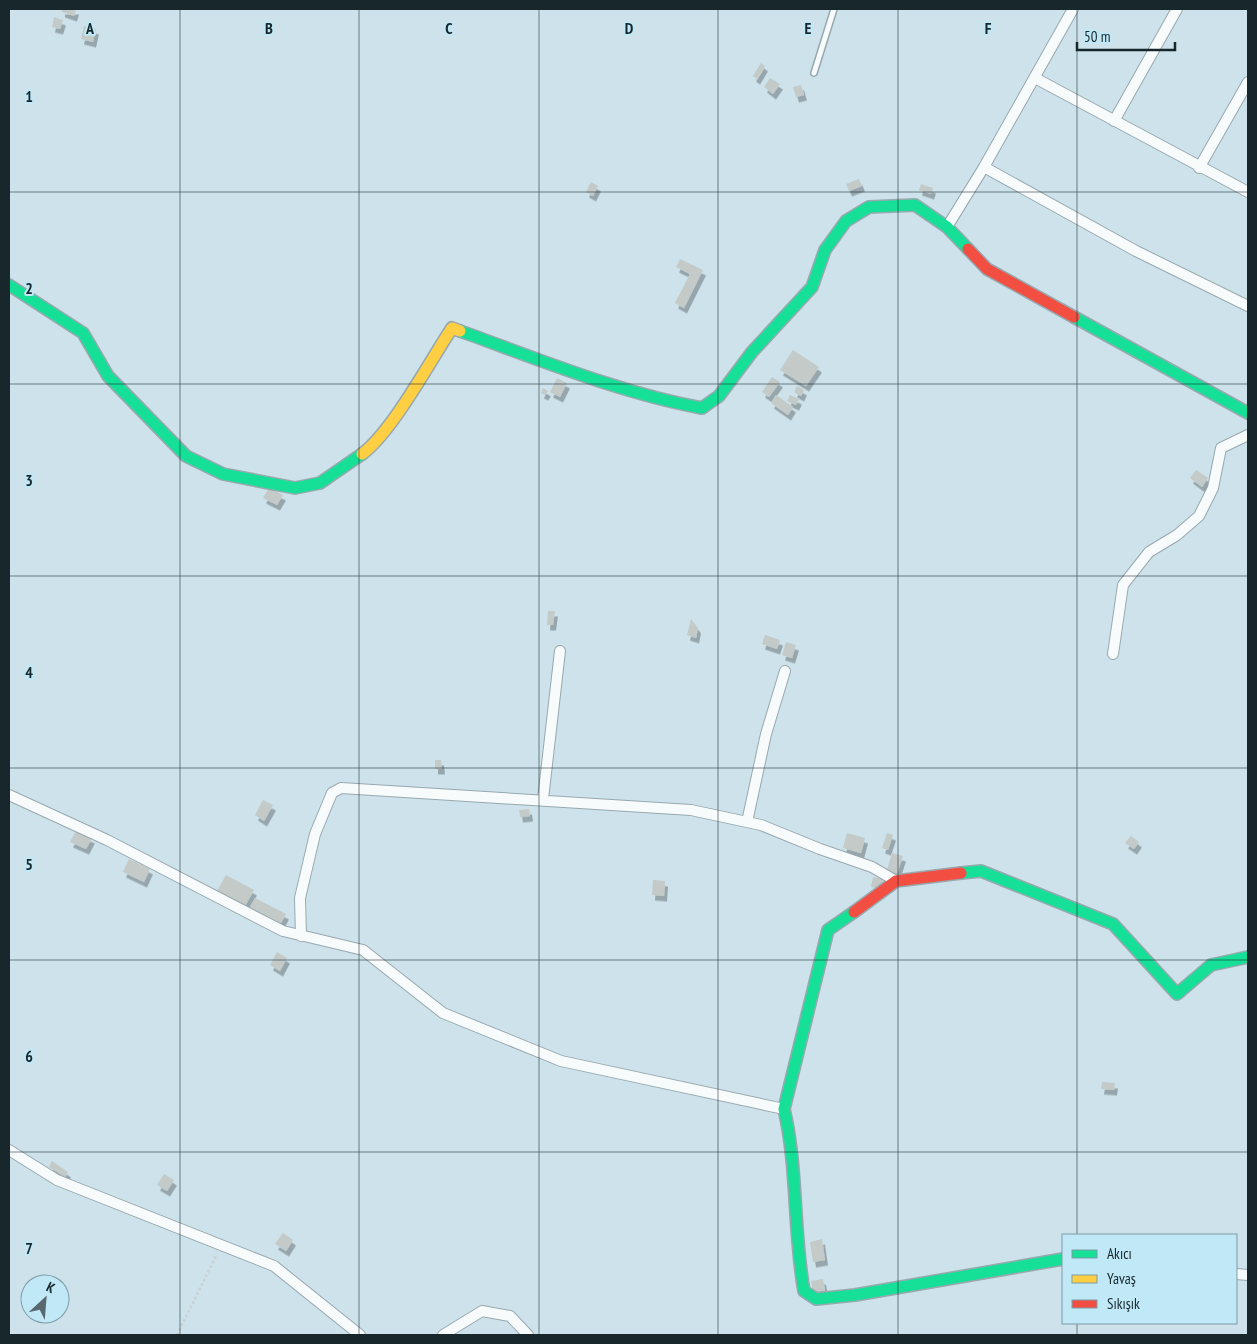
<svg xmlns="http://www.w3.org/2000/svg" width="1257" height="1344" viewBox="0 0 1257 1344" font-family="'PT Sans Narrow',sans-serif">
<style>
.building{fill:#c3cac7;filter:url(#shadow)}
.lines{fill:none;stroke-linecap:round;stroke-linejoin:round}
.lane-casing{stroke:#98a8af;stroke-width:8}
.street-casing{stroke:#98a8af;stroke-width:12}
.fast-casing{stroke:#98a8af;stroke-width:14}
.slow-casing{stroke:#98a8af;stroke-width:14}
.jam-casing{stroke:#98a8af;stroke-width:14}
.path{stroke:#cad0d2;stroke-width:2.5;stroke-dasharray:2.5 2.5;stroke-linecap:butt}
.lane{stroke:#f8fbfc;stroke-width:5}
.street{stroke:#f8fbfc;stroke-width:10}
.fast{stroke:#16e098;stroke-width:11}
.slow{stroke:#ffcf43;stroke-width:11}
.jam{stroke:#f24e42;stroke-width:11}
.grid{fill:none;stroke:#17272c;stroke-width:1;stroke-opacity:0.55}
.grid-label{font-size:16px;text-anchor:middle;font-weight:bold;fill:#17272c;stroke:#c0e8f7;stroke-width:4;stroke-linejoin:round;paint-order:stroke}
</style>
<defs>
<filter id="shadow"><feDropShadow dx="3" dy="5.5" stdDeviation="0" flood-color="#0004"/></filter>
</defs>
<rect width="100%" height="100%" fill="#cde2ea"/>
<path class="building" d="M 62,9 L 76,9 L 74,16 L 62,12 Z
M 54,17 L 63,20 L 60,29 L 52,27 Z
M 84,26 L 96,29 L 93,42 L 81,39 Z
M 761,63 L 765,66 L 757,79 L 753,76 Z
M 770,78 L 780,84 L 773,94 L 764,87 Z
M 801,85 L 804,95 L 796,97 L 793,87 Z
M 859,179 L 862,186 L 849,191 L 846,184 Z
M 591,182 L 598,186 L 593,196 L 586,192 Z
M 921,184 L 933,188 L 931,194 L 919,190 Z
M 680,259 L 703,270 L 684,308 L 675,303 L 690,274 L 676,267 Z
M 793,350 L 819,367 L 806,386 L 780,370 Z
M 772,377 L 780,382 L 769,397 L 762,392 Z
M 557,378 L 567,383 L 560,397 L 550,392 Z
M 797,386 L 804,390 L 801,396 L 794,392 Z
M 543,388 L 548,391 L 545,395 L 541,393 Z
M 776,395 L 793,407 L 788,415 L 771,403 Z
M 790,395 L 799,399 L 796,405 L 787,401 Z
M 1196,470 L 1208,478 L 1202,487 L 1190,478 Z
M 269,488 L 283,495 L 277,505 L 263,498 Z
M 548,611 L 555,611 L 553,625 L 547,625 Z
M 691,619 L 698,628 L 696,638 L 687,635 Z
M 765,635 L 780,640 L 777,649 L 762,644 Z
M 786,642 L 796,645 L 792,658 L 782,655 Z
M 435,760 L 441,760 L 442,769 L 435,769 Z
M 263,800 L 273,805 L 264,821 L 255,815 Z
M 529,809 L 530,816 L 520,817 L 519,810 Z
M 76,831 L 92,838 L 86,849 L 70,842 Z
M 847,833 L 865,838 L 861,853 L 843,848 Z
M 887,833 L 893,835 L 888,850 L 882,848 Z
M 1131,836 L 1139,842 L 1134,849 L 1125,843 Z
M 892,853 L 903,856 L 897,874 L 887,870 Z
M 129,859 L 150,869 L 144,882 L 123,872 Z
M 226,875 L 254,890 L 245,906 L 217,891 Z
M 873,877 L 883,879 L 881,889 L 871,887 Z
M 653,880 L 665,881 L 664,896 L 652,895 Z
M 255,898 L 286,914 L 280,925 L 249,909 Z
M 277,952 L 287,958 L 280,971 L 270,965 Z
M 1102,1082 L 1115,1083 L 1114,1090 L 1101,1089 Z
M 52,1161 L 68,1172 L 65,1177 L 49,1167 Z
M 164,1174 L 174,1180 L 167,1191 L 157,1185 Z
M 283,1233 L 293,1240 L 286,1251 L 275,1244 Z
M 822,1239 L 825,1260 L 813,1262 L 810,1242 Z
M 823,1279 L 825,1291 L 813,1292 L 811,1281 Z"/>
<g class="lines">
<defs>
<path id="lane" d="M 814,73 L 834,9"/>
<path id="street" d="M 1035,78 L 1248,192
M 1114,121 L 1177,9
M 984,167 L 1136,251 L 1248,306
M 1199,168 L 1248,82
M 947,227 L 984,167 L 1073,9
M 1113,654 L 1123,585 L 1149,552 L 1177,535 L 1199,516 L 1213,488 L 1221,448 L 1248,435
M 9,795 L 107,840 L 283,931 L 363,950 L 443,1013 L 561,1061 L 784,1109
M 543,799 L 560,651
M 747,822 L 766,734 L 785,671
M 301,936 L 300,898 L 315,834 L 332,793 L 341,788 L 691,810 L 761,825 L 820,849 L 872,867 L 896,881
M 9,1150 L 57,1180 L 274,1266 L 360,1335
M 1236,1274 L 1248,1275
M 443,1335 L 482,1311 L 510,1316 L 528,1335"/>
<path id="fast" d="M 9,285 L 83,333 L 108,376 L 186,456 L 223,474 L 295,488 L 320,483 L 362,454
M 1074,317 L 1248,413
M 460,331 C 538,359 620,393 702,408 L 719,396 L 752,352 L 812,287 L 825,250 L 846,221 L 869,207 L 915,205 L 947,227 L 968,249
M 961,873 L 981,871 L 1113,924 L 1177,994 L 1211,965 L 1248,957
M 854,912 L 828,930 L 784,1109 C 798,1168 793,1231 804,1291 L 816,1299 L 855,1295 L 1063,1259"/>
<path id="slow" d="M 362,454 C 392,432 430,361 452,328 L 460,331"/>
<path id="jam" d="M 968,249 L 987,269 L 1074,317
M 854,912 L 896,881 L 961,873"/>
</defs>
<use href="#lane" class="lane-casing"/>
<use href="#street" class="street-casing"/>
<use href="#fast" class="fast-casing"/>
<use href="#slow" class="slow-casing"/>
<use href="#jam" class="jam-casing"/>
<path class="path" d="M 177,1335 L 217,1254"/>
<use href="#lane" class="lane"/>
<use href="#street" class="street"/>
<use href="#fast" class="fast"/>
<use href="#slow" class="slow"/>
<use href="#jam" class="jam"/>
</g>
<path class="grid" d="M 180,9 L 180,1335M 359,9 L 359,1335M 539,9 L 539,1335M 718,9 L 718,1335M 898,9 L 898,1335M 1077,9 L 1077,1235M 9,192 L 1248,192M 9,384 L 1248,384M 9,576 L 1248,576M 9,768 L 1248,768M 9,960 L 1248,960M 9,1152 L 1248,1152M 1077,1323 L 1077,1335"/>
<g class="grid-label">
<text x="90" y="34">A</text>
<text x="269" y="34">B</text>
<text x="449" y="34">C</text>
<text x="629" y="34">D</text>
<text x="808" y="34">E</text>
<text x="988" y="34">F</text>
<text x="29" y="102">1</text>
<text x="29" y="294">2</text>
<text x="29" y="486">3</text>
<text x="29" y="678">4</text>
<text x="29" y="870">5</text>
<text x="29" y="1062">6</text>
<text x="29" y="1254">7</text>
</g>
<rect width="1257" height="1344" fill="none" stroke="#17272c" stroke-width="20"/>
<rect x="1062" y="1234" width="175" height="90" fill="#c0e8f7" stroke="#7c9ba6"/>
<rect x="1072" y="1250" width="25" height="8" fill="#16e098" stroke="#7c9ba6"/>
<text x="1107" y="1259" font-size="15" fill="#17272c">Akıcı</text>
<rect x="1072" y="1275" width="25" height="8" fill="#ffcf43" stroke="#7c9ba6"/>
<text x="1107" y="1284" font-size="15" fill="#17272c">Yavaş</text>
<rect x="1072" y="1300" width="25" height="8" fill="#f24e42" stroke="#7c9ba6"/>
<text x="1107" y="1309" font-size="15" fill="#17272c">Sıkışık</text>
<g transform="translate(45 1299) rotate(26)"><circle r="24" fill="#c0e8f7" stroke="#7c9ba6"/>
<path d="M0-4L9 19L0 12L-9 19Z" fill="#57686e"/>
<text y="-8" font-size="14" font-weight="bold" text-anchor="middle" fill="#17272c">K</text>
</g>
<path d="M1077 42v8h98v-8" fill="none" stroke="#17272c" stroke-width="2.5"/>
<text x="1084" y="42" font-size="15" fill="#17272c" stroke="#c0e8f7" stroke-width="4" paint-order="stroke">50 m</text>
</svg>
